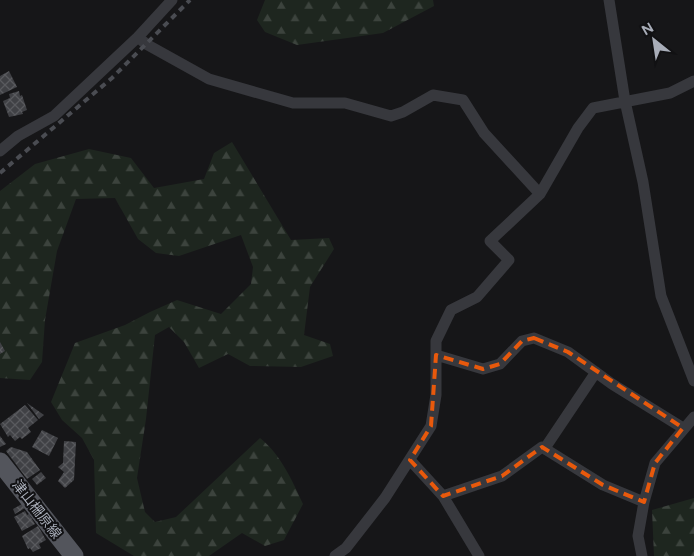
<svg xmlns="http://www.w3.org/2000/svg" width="694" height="556" viewBox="0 0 694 556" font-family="Figtree,'Noto Sans JP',sans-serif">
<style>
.forest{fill:url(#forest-firs)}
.building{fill:url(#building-cross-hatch)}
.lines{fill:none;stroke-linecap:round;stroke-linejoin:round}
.street{stroke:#37383d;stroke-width:11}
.primary{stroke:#53555c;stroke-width:19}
.rail{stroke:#4a4c52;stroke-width:4;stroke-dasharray:6 5;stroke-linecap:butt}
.marked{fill:none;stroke:#e8590c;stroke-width:4;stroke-dasharray:10 6;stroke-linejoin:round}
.labels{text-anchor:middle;stroke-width:4;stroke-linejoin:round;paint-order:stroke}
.street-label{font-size:14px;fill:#a8adb8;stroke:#111113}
</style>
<defs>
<pattern id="forest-firs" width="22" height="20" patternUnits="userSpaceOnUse" patternTransform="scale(1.25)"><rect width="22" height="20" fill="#1e261f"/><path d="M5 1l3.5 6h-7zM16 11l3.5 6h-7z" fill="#3c433d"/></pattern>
<pattern id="building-cross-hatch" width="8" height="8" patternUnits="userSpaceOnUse" patternTransform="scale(1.25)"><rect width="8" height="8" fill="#404145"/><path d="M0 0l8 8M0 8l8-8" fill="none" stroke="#595a5e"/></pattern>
</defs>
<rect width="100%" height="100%" fill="#161618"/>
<path class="forest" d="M 265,0 L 433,0 L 434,6 L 383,33 L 297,45 L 265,32 L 257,20 Z
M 232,142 L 291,240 L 329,238 L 334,249 L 310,287 L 304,335 L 330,344 L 333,356 L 301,367 L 250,366 L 228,354 L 199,368 L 184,342 L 169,327 L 155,335 L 146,419 L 137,478 L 145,512 L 155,522 L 176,517 L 260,438 C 281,455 292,480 303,504 L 284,540 L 265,546 L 242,533 L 209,556 L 134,556 L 96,533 L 94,460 L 82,438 L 62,420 L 51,402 L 75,343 L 125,325 L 150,312 L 177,300 L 221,314 L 251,284 L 253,267 L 241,235 L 179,256 L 156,253 L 138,239 L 115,198 L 76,199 L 57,251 L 45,320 L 42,362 L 30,380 L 0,378 L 0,191 L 35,164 L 89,149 L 131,158 L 154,188 L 204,179 L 214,153 Z
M 694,498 L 694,556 L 654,556 L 652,510 Z"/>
<path class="building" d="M 9,71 L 17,87 L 0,95 L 0,76 Z
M 19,91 L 20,96 L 22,95 L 27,110 L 22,112 L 23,114 L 9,117 L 3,101 L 10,98 L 9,94 Z
M 0,342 L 5,351 L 0,354 Z
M 27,403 L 44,415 L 39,419 Z
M 25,405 L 38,420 L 28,428 L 31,432 L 22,439 L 20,437 L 15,441 L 10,435 L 8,437 L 0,424 Z
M 42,430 L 58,438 L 49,456 L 32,447 Z
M 0,436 L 6,444 L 0,447 Z
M 64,441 L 76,442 L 74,480 L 65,488 L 58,481 L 64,472 L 58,467 L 63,463 Z
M 11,447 L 27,452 L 40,470 L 27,479 L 6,451 Z
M 41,472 L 46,478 L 37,485 L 32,479 Z
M 22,504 L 25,508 L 15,514 L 13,509 Z
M 25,511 L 27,515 L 29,514 L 35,524 L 22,531 L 14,517 Z
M 38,526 L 46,540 L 39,544 L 41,548 L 33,552 L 30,548 L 28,549 L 22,536 Z"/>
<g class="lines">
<path class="street" d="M 609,0 L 625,101 L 643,182 L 661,296 L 694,381
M 138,37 L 146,44 L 209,79 L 293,103 L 345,103 L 391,116 L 403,112 L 433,95 L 463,100 L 484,133 L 540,194
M 0,151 L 18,136 L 54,116 L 138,37 L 172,0
M 436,355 L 483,369 L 500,364 L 522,341 L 534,338 L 568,352 L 612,384 L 683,428
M 545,448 L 596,372
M 410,460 L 443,496 L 502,476 L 542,447 L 603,485 L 644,502
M 443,496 L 479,556
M 335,556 L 346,548 L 385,498 L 431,426 L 436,395 L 436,341 L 451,310 L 477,297 L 509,260 L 490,241 L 540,194 L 578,128 L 593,108 L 670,93 L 694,81
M 642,556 L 638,536 L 644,502 L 655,463 L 694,417"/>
<path class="primary" d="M 0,462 L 74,556"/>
<path class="rail" d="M 0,173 L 112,78 L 190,0"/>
</g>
<path class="marked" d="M 534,338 L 568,352 L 683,428 L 655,463 L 644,502 L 603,485 L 542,447 L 502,476 L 443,496 L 410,460 L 431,426 L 436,355 L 483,369 L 500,364 L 522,341 Z"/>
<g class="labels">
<g class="street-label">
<text transform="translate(37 509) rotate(52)" y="5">津山柵原線</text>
</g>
</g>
<g transform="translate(654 40) rotate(330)" stroke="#111113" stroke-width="4" paint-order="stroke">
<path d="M0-4L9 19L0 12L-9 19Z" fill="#a8adb8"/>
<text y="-8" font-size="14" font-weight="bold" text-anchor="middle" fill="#a8adb8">N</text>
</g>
</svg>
